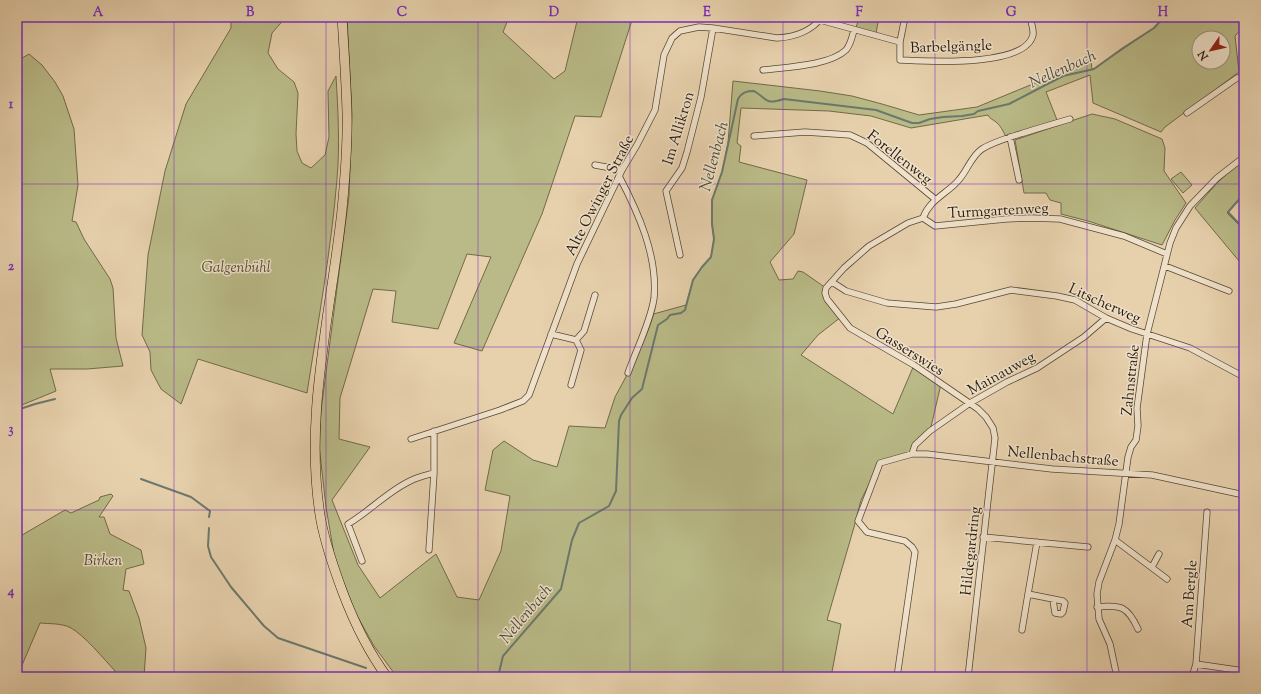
<svg xmlns="http://www.w3.org/2000/svg" width="1261" height="694" viewBox="0 0 1261 694" font-family="'Sorts Mill Goudy',serif">
<style>
.green{fill:#b9ba87;stroke:#716a4a;fill-rule:evenodd}
.lines{fill:none;stroke-linecap:round;stroke-linejoin:round}
.stream{stroke:#6b796e;stroke-width:2}
.minor-casing{stroke:#584835;stroke-width:7}
.primary-casing{stroke:#291b0d;stroke-width:10}
.minor{stroke:#efe1ca;stroke-width:5.5}
.primary{stroke:#e7d1ad;stroke-width:9}
.grid{fill:none;stroke:#7b2cbf;stroke-width:1;stroke-opacity:0.55}
.labels{text-anchor:middle;stroke-width:3;stroke-linejoin:round;paint-order:stroke}
.street-label{font-size:15px;fill:#291b0d;stroke:#efe1ca}
.park-label{font-size:15px;font-style:italic;fill:#544b32;stroke:#efe1ca}
.water-label{font-size:16px;font-style:italic;fill:#4a4a3d;stroke:#efe1ca}
.neatline{fill:none;stroke:#7b2cbf;stroke-width:1.5}
.grid-label{font-size:13px;text-anchor:middle;font-weight:bold;fill:#7b2cbf}
</style>
<rect width="100%" height="100%" fill="#e7d1ad"/>
<filter id="stains"><feTurbulence type="fractalNoise" baseFrequency=".005" numOctaves="4"/><feColorMatrix values="0 0 0 0 .2 0 0 0 0 .09 0 0 0 0 .02 0 0 0 .5 -.17"/></filter>
<radialGradient id="worn" r=".72"><stop offset=".6" stop-color="#630" stop-opacity="0"/><stop offset="1" stop-color="#630" stop-opacity=".3"/></radialGradient>
<path class="green" d="M 231,17 L 286,17 L 272,33 L 268,53 L 278,69 L 294,82 L 298,93 L 296,134 L 297,151 L 302,163 L 311,168 L 325,155 L 329,137 L 328,91 L 336,76 C 338,110 340,145 337,179 C 331,251 318,322 307,393 L 198,359 L 181,404 L 161,389 L 151,370 L 150,352 L 142,335 L 148,255 L 165,171 L 186,104 L 231,28 Z
M 347,17 L 509,17 L 503,32 L 554,79 L 565,71 L 578,17 L 633,17 L 601,117 L 575,116 L 542,214 L 482,351 L 454,343 L 491,257 L 467,254 L 438,329 L 392,322 L 396,291 L 373,289 L 340,398 L 339,439 L 370,447 L 332,500 L 358,565 L 380,598 L 436,554 L 457,597 L 479,600 L 501,551 L 510,496 L 485,490 L 493,450 L 504,441 L 533,460 L 557,467 L 569,426 L 605,428 L 615,397 L 628,373 L 650,315 L 686,305 L 693,280 L 702,267 L 711,257 L 714,239 L 712,224 L 712,200 L 722,172 L 728,143 L 733,81 L 820,91 L 852,96 L 882,104 L 919,115 L 977,107 L 1091,60 L 1092,70 L 1154,28 L 1164,17 L 1238,17 L 1238,22 L 1243,27 L 1235,36 L 1239,72 L 1165,127 L 1161,132 L 1093,103 L 1090,75 L 1046,92 L 1057,120 L 1006,137 C 1003,131 1001,126 996,122 C 992,119 990,119 988,115 L 911,128 L 871,116 L 829,111 L 741,108 L 737,143 L 741,146 L 739,162 L 807,180 L 794,234 L 770,262 L 779,280 L 793,279 L 798,271 L 803,272 L 826,288 L 825,293 L 841,317 L 818,335 L 801,355 L 893,414 L 914,365 L 941,384 L 930,431 L 922,438 L 912,454 L 880,463 L 861,500 L 854,527 L 827,620 L 841,624 L 831,677 L 397,677 L 374,646 L 355,612 L 335,560 L 326,507 L 319,445 L 321,411 L 349,196 L 352,114 ZM 1199,38 L 1223,38 L 1223,62 L 1199,62 Z
M 859,17 L 879,17 L 876,33 L 856,28 Z
M 29,54 L 42,65 L 55,82 L 63,96 L 74,129 L 78,185 L 72,221 L 76,222 L 84,239 L 110,279 L 113,288 L 116,338 L 123,366 L 87,369 L 50,369 L 56,391 L 17,407 L 17,61 Z
M 1092,114 L 1115,119 L 1162,139 L 1165,148 L 1164,171 L 1186,203 L 1175,220 L 1162,245 L 1088,221 L 1061,214 L 1061,203 L 1050,200 L 1046,193 L 1024,193 L 1015,140 Z
M 1244,159 L 1244,193 L 1227,213 L 1244,230 L 1244,267 L 1195,208 L 1218,182 Z
M 1181,172 L 1192,185 L 1183,193 L 1171,179 Z
M 111,494 L 113,496 L 99,517 L 104,517 L 110,534 L 141,550 L 144,564 L 126,569 L 123,590 L 129,591 L 139,618 L 146,648 L 144,677 L 111,677 L 115,671 C 104,659 84,635 71,628 C 62,623 50,624 40,623 L 17,677 L 17,538 L 65,510 L 71,513 L 99,500 L 100,497 Z"/>
<g class="lines">
<path class="stream" d="M 1244,194 L 1228,212 L 1244,229
M 17,410 L 35,404 L 55,399
M 141,479 L 191,497 L 210,511 L 209,517
M 209,528 L 208,546 L 211,557 L 231,587 L 264,626 L 278,638 L 366,668
M 394,676 L 398,677
M 498,677 L 503,656 L 561,589 L 572,540 L 579,523 L 609,506 L 616,491 L 619,421 L 621,415 L 632,398 L 642,389 L 658,325 L 667,319 L 670,315 L 681,313 L 685,310 L 693,280 L 702,267 L 711,257 L 714,239 L 712,224 L 712,200 L 722,172 L 738,99 C 742,92 747,91 754,91 C 769,100 764,105 784,99 L 876,110 L 912,123 L 919,123 L 930,119 L 943,117 L 962,116 L 974,114 L 978,111 L 1009,104 L 1063,76 L 1094,69 L 1123,48 L 1154,28 L 1164,17"/>
<defs>
<path id="minor" d="M 905,17 L 900,42 L 900,60 C 926,61 1025,68 1033,35 C 1034,29 1031,23 1030,17
M 820,20 L 900,42
M 763,70 C 786,67 829,66 846,50 C 851,44 852,37 854,30
M 1187,113 L 1237,78 L 1244,77
M 754,136 L 805,132 L 850,135 L 867,143 L 935,199
M 1010,137 L 1019,180
M 595,165 L 622,170
M 619,176 C 638,212 658,256 654,298 C 651,321 636,350 628,373
M 923,218 L 935,226 L 1006,219 L 1030,218 L 1060,219 L 1124,236 L 1167,254
M 680,255 L 666,191 L 682,168 L 687,152 L 701,97 L 713,28
M 1165,266 L 1229,291
M 832,282 L 846,291 L 887,303 L 936,307 L 956,304 L 1011,290 L 1057,296 L 1075,300 L 1106,318 L 1132,329 L 1190,348 L 1244,377
M 551,334 L 576,340 L 584,331 L 595,295
M 571,385 L 581,350 L 576,340
M 411,439 L 500,410 L 523,401 L 529,395 L 577,264 L 622,170 L 637,145 L 655,110 L 664,55 L 672,38 L 680,31 L 699,27 L 713,28 L 777,38 C 794,37 812,31 822,17
M 912,454 L 915,445 L 930,431 L 970,403 L 1007,382 L 1037,368 L 1084,337 L 1106,318
M 983,537 L 1088,547
M 1115,540 L 1167,579
M 1037,542 L 1028,594 L 1063,601 L 1065,603 L 1063,612 L 1061,614 L 1055,613 L 1053,600
M 429,550 L 434,473 L 434,431
M 362,561 L 348,524 C 370,511 387,492 410,481 C 418,477 427,475 434,473
M 1152,567 L 1159,554
M 1097,607 C 1121,604 1128,607 1138,629
M 1022,630 L 1028,594
M 1196,664 L 1244,671
M 897,677 L 915,552 L 912,547 L 905,541 L 867,532 L 858,521 L 880,463 L 912,454 L 927,454 L 1052,469 L 1152,475 L 1244,495
M 968,677 L 995,438 L 993,428 L 986,417 L 978,409 L 914,365 L 850,328 L 827,299 L 825,293 L 826,288 L 844,268 L 869,246 L 908,223 L 923,218 C 929,201 944,195 956,183 C 967,173 970,157 982,149 C 993,142 1008,138 1020,134 C 1036,129 1053,124 1070,119
M 1117,677 L 1110,644 L 1099,619 L 1097,594 L 1099,582 L 1115,540 L 1119,524 L 1128,457 L 1131,447 L 1136,440 L 1138,426 L 1137,408 L 1147,334 L 1170,243 L 1176,228 L 1190,206 L 1217,178 L 1244,157
M 1192,677 L 1196,664 L 1207,512"/>
<path id="primary" d="M 342,17 C 344,49 346,80 347,112 C 348,145 345,178 342,210 C 331,314 303,417 321,521 C 326,546 334,569 343,593 C 354,622 368,651 387,677"/>
</defs>
<use href="#minor" class="minor-casing"/>
<use href="#primary" class="primary-casing"/>
<use href="#minor" class="minor"/>
<use href="#primary" class="primary"/>
</g>
<path class="grid" d="M 174,17 L 174,677M 326,17 L 326,677M 478,17 L 478,677M 630,17 L 630,677M 783,17 L 783,677M 935,17 L 935,677M 1087,17 L 1087,677M 17,184 L 1244,184M 17,347 L 1244,347M 17,510 L 1244,510"/>
<g class="labels">
<g class="street-label">
<text transform="translate(951 46) rotate(-2)" y="5">Barbelgängle</text>
<text transform="translate(678 128) rotate(-73)" y="5">Im Allikron</text>
<text transform="translate(900 157) rotate(38)" y="5">Forellenweg</text>
<text transform="translate(599 195) rotate(-63)" y="5">Alte Owinger Straße</text>
<text transform="translate(998 210) rotate(-3)" y="5">Turmgartenweg</text>
<text transform="translate(1105 303) rotate(24)" y="5">Litscherweg</text>
<text transform="translate(910 351) rotate(32)" y="5">Gasserswies</text>
<text transform="translate(1001 373) rotate(-29)" y="5">Mainauweg</text>
<text transform="translate(1130 380) rotate(-84)" y="5">Zahnstraße</text>
<text transform="translate(1063 456) rotate(5)" y="5">Nellenbachstraße</text>
<text transform="translate(970 551) rotate(-84)" y="5">Hildegardring</text>
<text transform="translate(1189 594) rotate(-86)" y="5">Am Bergle</text>
</g>
<g class="park-label">
<text x="236" y="272">Galgenbühl</text>
<text x="103" y="565">Birken</text>
</g>
<g class="water-label">
<text transform="translate(1062 68) rotate(-24)" y="6">Nellenbach</text>
<text transform="translate(713 156) rotate(-75)" y="6">Nellenbach</text>
<text transform="translate(525 613) rotate(-50)" y="6">Nellenbach</text>
</g>
</g>
<rect width="1261" height="694" fill="none" stroke="#e7d1ad" stroke-width="44"/>
<g transform="translate(1211 50) rotate(236)"><circle r="19" fill="#efe1ca" stroke="#a0927e"/>
<path d="M0-3L7 15L0 10L-7 15Z" fill="#8f2418"/>
<text y="-6" font-size="11" font-weight="bold" text-anchor="middle" fill="#291b0d">N</text>
</g>
<rect x="22" y="22" width="1217" height="650" class="neatline"/>
<g class="grid-label">
<text x="98" y="16">A</text>
<text x="250" y="16">B</text>
<text x="402" y="16">C</text>
<text x="554" y="16">D</text>
<text x="707" y="16">E</text>
<text x="859" y="16">F</text>
<text x="1011" y="16">G</text>
<text x="1163" y="16">H</text>
<text x="11" y="108">1</text>
<text x="11" y="270">2</text>
<text x="11" y="433">3</text>
<text x="11" y="595">4</text>
</g>
<rect width="100%" height="100%" filter="url(#stains)"/>
<rect width="100%" height="100%" fill="url(#worn)"/>
</svg>
